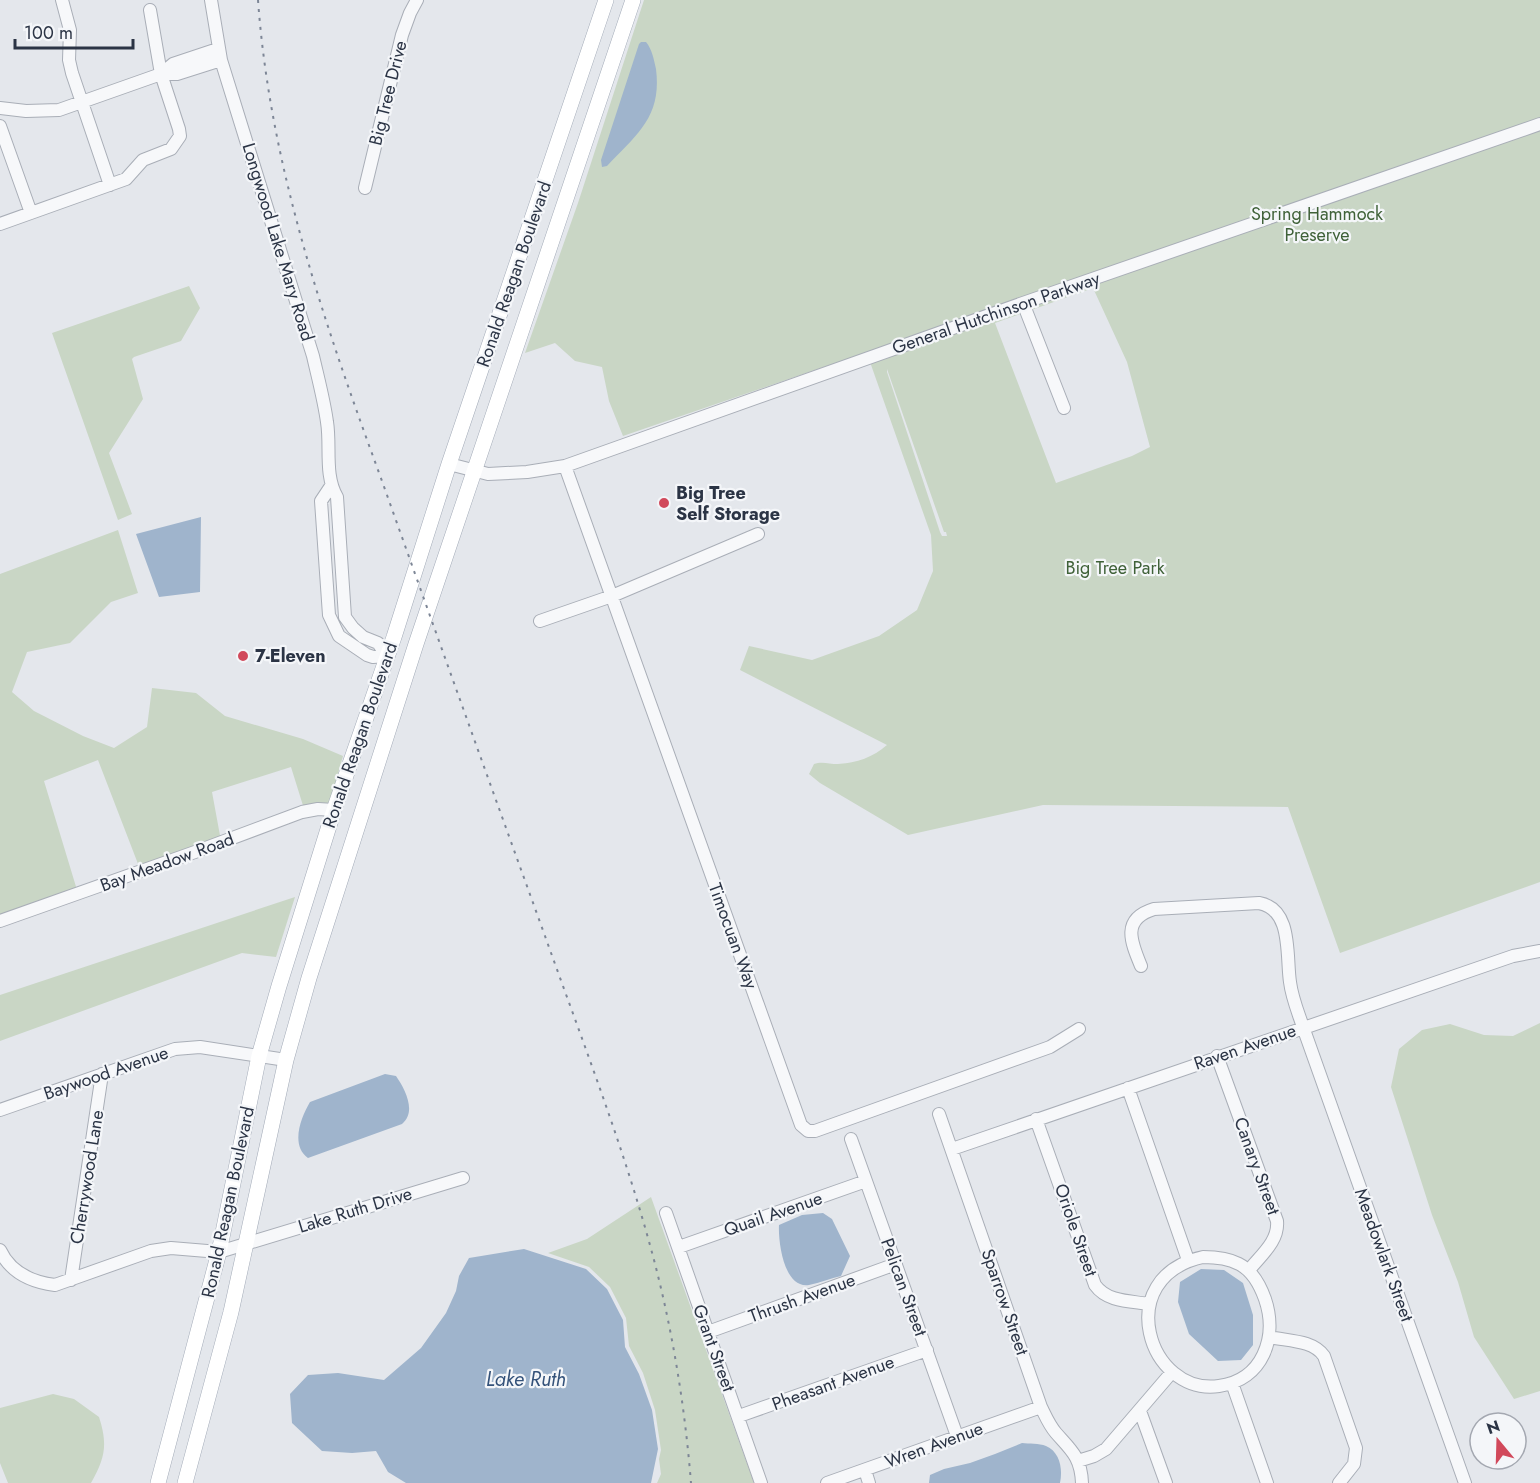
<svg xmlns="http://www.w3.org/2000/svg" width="1540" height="1483" viewBox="0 0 1540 1483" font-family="Jost,sans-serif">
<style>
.green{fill:#c9d6c5;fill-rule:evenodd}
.water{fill:#9fb4cc}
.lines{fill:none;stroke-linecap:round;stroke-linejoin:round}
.minor-casing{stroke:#a9aeb7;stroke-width:14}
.major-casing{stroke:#a3abb8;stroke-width:16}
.minor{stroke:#f7f8fa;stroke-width:12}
.major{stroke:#fff;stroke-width:15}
.rail{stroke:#7d8696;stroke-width:2;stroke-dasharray:3 6;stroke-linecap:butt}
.poi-dot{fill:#d1495b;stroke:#f4f6f9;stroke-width:2}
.labels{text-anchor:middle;stroke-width:4.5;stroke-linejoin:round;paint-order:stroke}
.street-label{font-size:18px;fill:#2b3445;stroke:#f4f6f9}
.park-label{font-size:18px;fill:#3f6138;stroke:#f4f6f9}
.poi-label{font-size:18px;font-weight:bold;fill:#2b3445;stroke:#f4f6f9;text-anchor:start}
.water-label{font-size:20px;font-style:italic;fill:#34527a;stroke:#f4f6f9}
</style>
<rect width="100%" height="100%" fill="#e4e7ec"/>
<path class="green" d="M 644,0 L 1540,0 L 1540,882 L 1340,953 L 1288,807 L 1043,805 L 908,835 L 820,783 L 809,774 L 814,764 C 822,761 829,764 838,764 C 857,763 873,757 887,745 L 740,670 L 749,646 L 812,660 L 879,636 L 917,610 L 933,571 L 931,535 L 870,362 L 879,348 L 623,436 L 609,401 L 602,367 L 575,361 L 555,343 L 525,353 L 578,203 ZM 1093,288 L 1127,362 L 1150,447 L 1132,456 L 1056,483 L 995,323 ZM 887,369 L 944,532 L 946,532 L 947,536 L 942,536 L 940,532 L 887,372 Z
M 189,286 L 200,308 L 181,341 L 134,357 L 132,359 L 143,399 L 109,453 L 132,514 L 118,520 L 52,333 Z
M 118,530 L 138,593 L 111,602 L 70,643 L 27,652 L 12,692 L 34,711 L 83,736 L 114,748 L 147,727 L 152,688 L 196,693 L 225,716 L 303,739 L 343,756 L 330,802 L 305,812 L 291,767 L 212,792 L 221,841 L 140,869 L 98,760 L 44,781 L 77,890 L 0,916 L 0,574 Z
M 295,897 L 276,957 L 242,953 L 0,1041 L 0,995 Z
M 1540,1023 L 1540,1391 L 1514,1399 L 1474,1337 L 1458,1282 L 1432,1215 L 1391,1087 L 1399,1049 L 1422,1030 L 1450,1024 L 1484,1035 L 1513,1036 Z
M 651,1197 L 754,1483 L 657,1483 L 661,1474 L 659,1459 L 661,1450 L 655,1410 L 643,1373 L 629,1346 L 626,1318 L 610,1287 L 589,1267 L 548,1253 L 587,1239 Z
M 53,1394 L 74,1399 L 99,1417 C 108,1445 105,1458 91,1483 L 8,1483 L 0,1463 L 0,1408 Z"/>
<path class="water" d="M 641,42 L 646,42 C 652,49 654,60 656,69 C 662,117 637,134 607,166 L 602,167 L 601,160 L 639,44 Z
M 201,517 L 200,592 L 159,597 L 136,534 Z
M 385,1074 L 396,1076 C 405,1089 417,1112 402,1124 L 308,1158 C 290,1145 301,1117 310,1102 Z
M 823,1213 L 832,1219 L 850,1256 L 841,1276 C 831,1278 820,1283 809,1285 C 784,1289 778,1242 779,1225 L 802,1215 Z
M 524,1249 L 586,1269 L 607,1289 L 623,1320 L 625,1347 L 639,1374 L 652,1410 L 658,1449 L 651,1483 L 406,1483 L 388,1472 L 376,1451 L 352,1453 L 322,1451 L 292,1423 L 290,1394 L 308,1375 L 338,1373 L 384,1380 L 421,1348 L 446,1313 L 456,1291 L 459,1276 L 469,1258 Z
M 1201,1269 L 1224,1270 L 1243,1283 L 1253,1315 L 1253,1345 L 1241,1360 L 1218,1361 L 1189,1334 L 1178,1302 L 1180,1282 Z
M 1022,1443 C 1029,1444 1039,1443 1046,1446 C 1060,1452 1063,1469 1060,1483 L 929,1483 L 930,1475 L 944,1469 L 970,1463 L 995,1454 Z"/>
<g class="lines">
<defs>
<path id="minor" d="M 62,0 L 70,30 L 69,60 L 72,73 L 110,185
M 211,0 L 221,60 L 313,356 C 318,378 324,400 327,422 C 331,446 324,475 337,497 L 345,617 L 353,628 L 363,637 L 378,643 L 387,656 L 373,657 L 367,655 L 339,636 L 329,615 L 321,501 L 331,486
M 161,74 L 177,74 L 221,60
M 0,108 L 26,111 L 59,110 L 161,74 L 173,64 L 218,49
M 0,126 L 31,213
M 365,188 L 402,35 L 410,13 L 417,0
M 0,224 L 126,179 L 143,160 L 171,149 L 180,136 L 179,129 L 161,74 L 150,10
M 1023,303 L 1064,408
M 449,464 L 488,474 L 527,472 L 565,466 L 1023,303 L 1540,124
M 565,466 L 801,1125 L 808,1131 L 815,1131 L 1050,1047 L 1079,1029
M 540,621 L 612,596 L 758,534
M 0,921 L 195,852 L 302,812 L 318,809 L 334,810
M 1141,966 C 1131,942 1121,919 1154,909 L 1259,903 C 1293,909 1286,956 1290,982 C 1292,998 1298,1012 1303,1027 L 1465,1483
M 1217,1056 L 1277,1221 C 1279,1241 1261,1255 1249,1270
M 1128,1088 L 1188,1260
M 0,1110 L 175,1049 L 200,1047 L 286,1060
M 939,1114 L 1041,1407 C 1045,1415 1049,1425 1056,1433 C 1071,1450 1081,1457 1082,1483
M 1036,1119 L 1095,1285 C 1107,1302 1130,1301 1149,1304
M 851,1139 L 957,1436
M 952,1149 L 1513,956 L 1540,951
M 666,1213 L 761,1483
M 679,1247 L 866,1181
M 0,1250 C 10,1272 31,1282 55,1285 L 151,1251 L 171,1248 L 219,1252 L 463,1178
M 1203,1257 C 1215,1257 1228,1258 1239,1264 C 1253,1271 1260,1285 1265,1299 C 1278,1337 1263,1380 1219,1386 C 1148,1396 1111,1277 1203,1257 Z
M 71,1280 L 102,1074
M 708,1332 L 896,1264
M 1270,1337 C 1288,1341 1313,1340 1324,1356 L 1356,1448 L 1354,1464 L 1339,1483
M 1232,1383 L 1267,1483
M 1140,1411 L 1166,1483
M 739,1416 L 927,1350
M 1078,1461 L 1094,1456 L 1106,1449 L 1172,1372
M 865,1470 L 869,1483
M 827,1483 L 1041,1407"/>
<path id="major" d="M 158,1483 L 219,1252 L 259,1056 L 279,986 L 334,810 L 394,637 L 449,464 L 606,0
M 185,1483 L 231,1312 L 286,1060 L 309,978 L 416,644 L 633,0"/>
</defs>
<use href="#minor" class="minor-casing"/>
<use href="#major" class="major-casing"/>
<use href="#minor" class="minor"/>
<use href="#major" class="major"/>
<path class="rail" d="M 258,0 C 270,167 325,325 382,481 C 436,633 490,784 545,936 C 583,1043 625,1150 654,1260 C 673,1333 685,1408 691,1483"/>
</g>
<g class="poi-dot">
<circle cx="664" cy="503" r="6"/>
<circle cx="243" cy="656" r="6"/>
</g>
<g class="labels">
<g class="street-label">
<text transform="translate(388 93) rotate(-76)" y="6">Big Tree Drive</text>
<text transform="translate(278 242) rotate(73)" y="6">Longwood Lake Mary Road</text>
<text transform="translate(514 274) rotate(-71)" y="6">Ronald Reagan Boulevard</text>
<text transform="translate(996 313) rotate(-19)" y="6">General Hutchinson Parkway</text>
<text transform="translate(360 735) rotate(-71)" y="6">Ronald Reagan Boulevard</text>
<text transform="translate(167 862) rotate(-20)" y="6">Bay Meadow Road</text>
<text transform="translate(733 936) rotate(70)" y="6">Timocuan Way</text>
<text transform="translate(1245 1047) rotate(-19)" y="6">Raven Avenue</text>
<text transform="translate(106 1073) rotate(-19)" y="6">Baywood Avenue</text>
<text transform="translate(1257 1166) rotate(70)" y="6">Canary Street</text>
<text transform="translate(87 1177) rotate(-81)" y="6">Cherrywood Lane</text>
<text transform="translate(228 1202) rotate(-78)" y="6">Ronald Reagan Boulevard</text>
<text transform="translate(355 1210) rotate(-17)" y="6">Lake Ruth Drive</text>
<text transform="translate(773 1214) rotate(-19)" y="6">Quail Avenue</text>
<text transform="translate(1076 1230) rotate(71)" y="6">Oriole Street</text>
<text transform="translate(1384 1255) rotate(70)" y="6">Meadowlark Street</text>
<text transform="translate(904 1287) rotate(70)" y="6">Pelican Street</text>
<text transform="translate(802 1298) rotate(-20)" y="6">Thrush Avenue</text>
<text transform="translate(1005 1302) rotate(71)" y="6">Sparrow Street</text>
<text transform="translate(714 1348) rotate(70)" y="6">Grant Street</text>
<text transform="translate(833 1383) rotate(-20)" y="6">Pheasant Avenue</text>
<text transform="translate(934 1445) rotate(-20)" y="6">Wren Avenue</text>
</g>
<g class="park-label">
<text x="1317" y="220">Spring Hammock<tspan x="1317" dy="21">Preserve</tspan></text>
<text x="1115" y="574">Big Tree Park</text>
</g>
<g class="poi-label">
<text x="676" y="499">Big Tree<tspan x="676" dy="21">Self Storage</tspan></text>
<text x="255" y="662">7-Eleven</text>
</g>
<g class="water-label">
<text x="526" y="1386">Lake Ruth</text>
</g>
</g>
<g transform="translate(1498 1441) rotate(341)"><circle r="28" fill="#f4f6f9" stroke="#a4a8b1" stroke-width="1.5"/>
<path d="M0-4.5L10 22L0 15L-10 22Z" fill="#d1495b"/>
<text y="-9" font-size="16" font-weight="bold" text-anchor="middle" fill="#2b3445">N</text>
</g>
<path d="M15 39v9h118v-9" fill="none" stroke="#2b3445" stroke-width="3"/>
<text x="24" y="39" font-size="18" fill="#2b3445" stroke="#f4f6f9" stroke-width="4.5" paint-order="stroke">100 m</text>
</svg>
